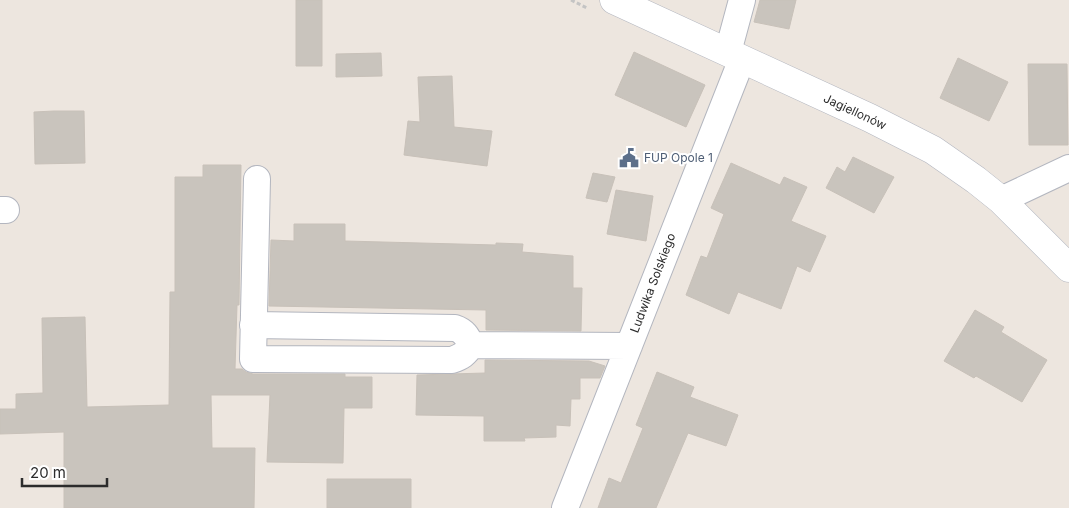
<svg xmlns="http://www.w3.org/2000/svg" width="1069" height="508" viewBox="0 0 1069 508" font-family="Inter,sans-serif">
<style>
.building{fill:#c9c4bd;stroke:#c8c1b9}
.lines{fill:none;stroke-linecap:round;stroke-linejoin:round}
.minor-casing{stroke:#b3b6bf;stroke-width:28}
.tertiary-casing{stroke:#b3b6bf;stroke-width:29}
.path{stroke:#c4c4c4;stroke-width:3;stroke-dasharray:4 2.5;stroke-linecap:butt}
.minor{stroke:#fff;stroke-width:26}
.tertiary{stroke:#fff;stroke-width:28}
.labels{text-anchor:middle;stroke-width:4;stroke-linejoin:round;paint-order:stroke}
.street-label{font-size:12px;fill:#2c2c2c;stroke:#fff}
.service-label{font-size:12px;fill:#4e5e75;stroke:#fff;text-anchor:start}
</style>
<rect width="100%" height="100%" fill="#ede6df"/>
<path class="building" d="M 296,0 L 322,0 L 322,66 L 296,66 Z
M 760,0 L 796,0 L 789,29 L 754,22 Z
M 634,52 L 705,85 L 686,127 L 615,95 Z
M 381,53 L 382,76 L 336,77 L 336,54 Z
M 958,58 L 1008,82 L 989,121 L 940,98 Z
M 1028,64 L 1067,64 L 1068,145 L 1029,145 Z
M 452,76 L 454,127 L 492,131 L 487,166 L 404,155 L 408,121 L 420,122 L 418,77 Z
M 54,111 L 84,111 L 85,163 L 35,164 L 34,112 Z
M 853,157 L 894,177 L 874,213 L 826,188 L 837,167 L 845,172 Z
M 731,163 L 780,185 L 784,177 L 807,187 L 791,221 L 826,236 L 810,272 L 797,266 L 781,309 L 738,292 L 729,314 L 686,295 L 701,256 L 707,258 L 724,214 L 711,208 Z
M 203,165 L 241,165 L 239,305 L 237,305 L 235,369 L 242,369 L 246,372 L 253,374 L 345,374 L 345,377 L 372,377 L 372,408 L 344,408 L 343,463 L 267,462 L 270,395 L 211,395 L 212,448 L 255,448 L 254,508 L 64,508 L 64,432 L 0,434 L 0,409 L 16,409 L 16,394 L 43,393 L 42,318 L 85,317 L 87,407 L 169,405 L 170,292 L 175,292 L 175,177 L 203,177 Z
M 593,173 L 615,177 L 607,202 L 586,198 Z
M 616,190 L 653,196 L 646,241 L 607,234 Z
M 294,224 L 345,224 L 345,241 L 496,245 L 496,243 L 523,244 L 522,252 L 573,256 L 573,288 L 582,288 L 581,331 L 486,330 L 486,310 L 269,306 L 271,240 L 294,241 Z
M 975,310 L 1004,327 L 1001,332 L 1047,360 L 1022,402 L 976,376 L 974,378 L 944,361 Z
M 485,360 L 589,361 L 605,366 L 600,378 L 580,378 L 580,399 L 571,399 L 570,426 L 556,425 L 556,437 L 524,438 L 525,441 L 484,441 L 484,416 L 416,415 L 417,375 L 485,373 Z
M 657,372 L 694,387 L 690,397 L 738,415 L 726,446 L 688,433 L 656,508 L 598,508 L 609,478 L 621,483 L 643,428 L 636,425 Z
M 327,479 L 411,479 L 411,508 L 327,508 Z"/>
<g class="lines">
<defs>
<path id="minor" d="M 728,52 L 742,0
M 257,179 L 253,359 L 452,360 C 461,357 466,354 471,345
M 1001,200 L 1069,168
M 0,210 L 6,210
M 253,325 L 455,328 C 464,331 467,336 471,345
M 471,345 L 629,346
M 565,508 L 742,59"/>
<path id="tertiary" d="M 614,0 L 870,118 L 933,150 L 976,180 L 1001,200 L 1069,268"/>
</defs>
<use href="#minor" class="minor-casing"/>
<use href="#tertiary" class="tertiary-casing"/>
<path class="path" d="M 571,0 L 587,8"/>
<use href="#minor" class="minor"/>
<use href="#tertiary" class="tertiary"/>
</g>
<defs>
<symbol id="civic-bare" viewBox="-9 -9 18 18"><path d="M-.6-6.5H3V-4.5H.6V-3L4-1V1h2V6H-6V1h2V-1L-.6-3ZM-1.2 2.5V6h2.4V2.5Z" fill="#5c6f8a" stroke="#fff" stroke-width="2.5" paint-order="stroke"/></symbol>
</defs>
<g fill-rule="evenodd">
<use href="#civic-bare" x="615" y="144" width="28" height="28"/>
</g>
<g class="labels">
<g class="street-label">
<text transform="translate(855 112) rotate(25)" y="4">Jagiellonów</text>
<text transform="translate(653 283) rotate(-69)" y="4">Ludwika Solskiego</text>
</g>
<g class="service-label">
<text x="644" y="162">FUP Opole 1</text>
</g>
</g>
<path d="M22 478v8h85v-8" fill="none" stroke="#2c2c2c" stroke-width="2.5"/>
<text x="30" y="478" font-size="15" fill="#2c2c2c" stroke="#ffffff" stroke-width="4" paint-order="stroke">20 m</text>
</svg>
